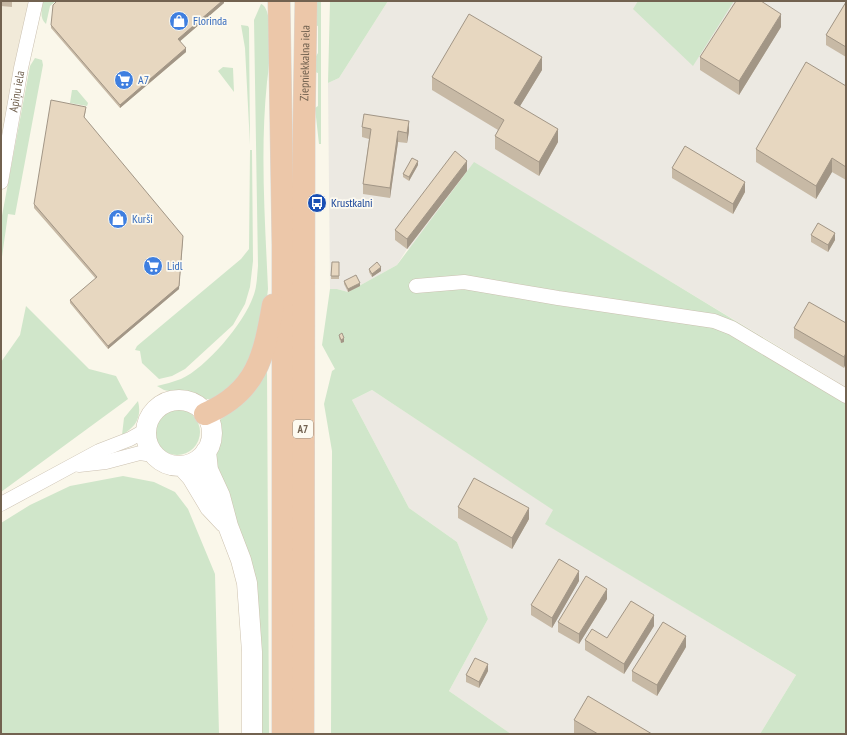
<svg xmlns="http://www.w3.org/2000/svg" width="847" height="735" viewBox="0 0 847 735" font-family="'PT Sans Narrow',sans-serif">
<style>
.residential{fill:#f1ead9}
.industrial{fill:#ece9e2}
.green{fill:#d0e6ca}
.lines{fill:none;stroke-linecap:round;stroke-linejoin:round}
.street-casing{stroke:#cbc1b1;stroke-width:15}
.secondary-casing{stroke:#cdc2af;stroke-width:21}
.highway-casing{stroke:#dad6d2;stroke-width:23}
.street{stroke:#fff;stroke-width:14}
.secondary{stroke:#fff;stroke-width:20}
.highway{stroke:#ecc7a9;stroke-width:22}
.wall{fill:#c7b9a5}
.shaded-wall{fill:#a29686}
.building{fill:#e7d7c0;stroke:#a29686}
.labels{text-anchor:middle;stroke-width:3.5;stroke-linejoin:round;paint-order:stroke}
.shield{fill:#fdfaf0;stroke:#9c9080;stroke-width:1}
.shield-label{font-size:11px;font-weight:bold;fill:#726250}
.shop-label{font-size:12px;fill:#366cbe;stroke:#fdfaf0;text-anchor:start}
.street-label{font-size:12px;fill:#726250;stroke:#fdfaf0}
.transit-label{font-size:12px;fill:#164399;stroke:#fdfaf0;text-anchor:start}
</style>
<rect width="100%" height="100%" fill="#faf7ea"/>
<path class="residential" d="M 1,1 L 30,1 L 1,139 Z"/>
<path class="industrial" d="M 388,1 L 846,1 L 846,387 L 595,236 L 407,249 L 397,265 L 348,292 L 337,289 L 330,289 L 328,83 L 339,78 Z
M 372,390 L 554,510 L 546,524 L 796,675 L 760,734 L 511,734 L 449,691 L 488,619 L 457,542 L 409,508 L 352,400 Z"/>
<path class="green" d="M 43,1 L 56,1 L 50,6 L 46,24 C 39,18 42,9 43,1 Z
M 315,1 L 321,1 L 321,144 L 319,144 L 315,108 L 318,106 L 318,73 L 315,72 L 315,58 L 318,53 L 318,26 L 314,25 Z
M 330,1 L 388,1 L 339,78 L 328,83 Z
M 638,1 L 734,1 L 693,66 L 633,9 Z
M 261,4 C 275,8 269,69 267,82 C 260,150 265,220 268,289 L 265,315 L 258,341 L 237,382 L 214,399 L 206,399 L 164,390 L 157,386 C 165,384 173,382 181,379 C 206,368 244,323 253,297 C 257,288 257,276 258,266 L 254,20 Z
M 241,25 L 248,26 L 249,28 L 250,145 L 245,48 Z
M 35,58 L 42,60 L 43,65 L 15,215 L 8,214 L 1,264 L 1,221 L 30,66 Z
M 223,67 L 233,68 L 234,92 L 218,71 Z
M 72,90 L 77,90 L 88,103 L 87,106 L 70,103 Z
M 250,150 L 252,150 L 253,261 L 250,287 L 245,304 L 233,325 L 185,369 L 172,376 L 159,379 L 142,363 L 140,351 L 135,350 L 137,346 L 241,259 L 249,249 Z
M 474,162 L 846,388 L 846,734 L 760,734 L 796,675 L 545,524 L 553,510 L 372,390 L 352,400 L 409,508 L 457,542 L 488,619 L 449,691 L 511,734 L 331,734 L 332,451 L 324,404 L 332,371 L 335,369 L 322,345 L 330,289 L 337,289 L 348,292 L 397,265 Z
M 26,306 L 89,369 L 116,376 L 128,399 L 1,492 L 1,362 L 20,335 Z
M 267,368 L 269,734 L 257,734 L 257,597 L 217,472 L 216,456 L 221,436 L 220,420 L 245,400 Z
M 138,401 C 142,417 136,427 122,435 L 124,418 Z
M154 432a23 23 0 1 1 46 0a23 23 0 1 1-46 0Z
M 123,476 L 154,482 L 175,492 L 188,509 L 215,574 L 219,734 L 1,734 L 1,523 L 30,505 L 70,486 Z"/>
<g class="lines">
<defs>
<g id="street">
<path id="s1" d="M 1,182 L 21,68 L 36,1"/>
<path d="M 416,286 L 464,282 L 558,298 L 714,321 L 732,328 L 846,396"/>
<path d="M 79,465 L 106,462 L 140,453 L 153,455"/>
<path d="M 1,504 L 99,451 L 130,439 L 146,430"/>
</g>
<path id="secondary" d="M146 433a33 33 0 1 1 66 0a33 33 0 1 1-66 0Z
M 206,451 L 208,470 L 220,496 L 228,526 L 241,560 L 247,583 L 252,652 L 252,734
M 182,466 L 192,477 L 210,507 L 225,523"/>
<g id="highway">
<path d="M 279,1 L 283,245 L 283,734"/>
<path d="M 205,414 C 257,392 264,356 273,305"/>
<path id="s2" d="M 303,734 L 304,124 L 306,1"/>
</g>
</defs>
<use href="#street" class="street-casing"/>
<use href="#secondary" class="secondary-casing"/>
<use href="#highway" class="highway-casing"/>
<use href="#street" class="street"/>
<use href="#secondary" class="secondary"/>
<use href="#highway" class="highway"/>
</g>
<path class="wall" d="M 1,1 L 12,1 L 12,7 L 1,6 Z
M 224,1 L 224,3 L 180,41 L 186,52 L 120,108 L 51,28 L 51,25 Z
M 846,2 L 846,57 L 826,45 L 826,35 Z
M 781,27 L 739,95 L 700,70 L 700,57 Z
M 542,70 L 520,106 L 558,142 L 539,176 L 495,149 L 495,136 L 498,130 L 432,90 L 432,77 Z
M 846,86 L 846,180 L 832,172 L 816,199 L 756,162 L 756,149 Z
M 86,110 L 84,118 L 179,289 L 108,349 L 70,303 L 70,300 L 96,279 L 34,208 L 34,204 Z
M 362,127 L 409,131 L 407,143 L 398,142 L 390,198 L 363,194 L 363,184 L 369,139 L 362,137 Z
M 418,165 L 409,181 L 403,177 L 403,174 Z
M 672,168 L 745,192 L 733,214 L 672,178 Z
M 467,171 L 407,249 L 395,240 L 395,230 Z
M 811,235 L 835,240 L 828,252 L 811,242 Z
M 332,262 L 339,262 L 339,279 L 331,279 Z
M 369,269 L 381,271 L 372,277 L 369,272 Z
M 344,281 L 360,286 L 348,292 L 344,284 Z
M 846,323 L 844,368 L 794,338 L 794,328 Z
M 339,335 L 344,342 L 341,343 L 339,338 Z
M 458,507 L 529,519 L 512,549 L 458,518 Z
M 579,581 L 552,628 L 531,615 L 531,605 Z
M 607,599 L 579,644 L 558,632 L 558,622 Z
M 654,626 L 624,674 L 585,650 L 585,640 L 607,638 Z
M 686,647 L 657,696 L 632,681 L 632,671 Z
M 488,671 L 479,688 L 466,682 L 466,675 Z
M 574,720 L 652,734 L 575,734 L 574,733 Z"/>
<path class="shaded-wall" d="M 222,1 L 224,1 L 224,3 L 178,43 L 178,39 Z
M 781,14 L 781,27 L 739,95 L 739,81 Z
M 186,48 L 186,52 L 120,108 L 120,105 Z
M 542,57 L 542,70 L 514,116 L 514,103 Z
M 409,121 L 409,131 L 407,143 L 407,133 Z
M 558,129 L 558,142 L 539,176 L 539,162 Z
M 398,131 L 398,142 L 390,198 L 390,188 Z
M 832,158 L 832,172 L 816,199 L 816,186 Z
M 418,161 L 418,165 L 409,181 L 409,177 Z
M 467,161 L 467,171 L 407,249 L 407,239 Z
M 745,182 L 745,192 L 733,214 L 733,204 Z
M 835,233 L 835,240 L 828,252 L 828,245 Z
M 183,239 L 179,289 L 108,349 L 108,346 Z
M 381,267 L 381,271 L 372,277 L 372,274 Z
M 360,283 L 360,286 L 348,292 L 348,289 Z
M 344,338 L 344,342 L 341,343 L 341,340 Z
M 846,353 L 846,363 L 844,368 L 844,357 Z
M 529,508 L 529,519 L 512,549 L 512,538 Z
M 579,571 L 579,581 L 552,628 L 552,618 Z
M 607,589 L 607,599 L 579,644 L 579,634 Z
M 654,615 L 654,626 L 624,674 L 624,664 Z
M 686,636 L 686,647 L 657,696 L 657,685 Z
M 488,664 L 488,671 L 479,688 L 479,682 Z"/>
<path class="building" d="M 57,1 L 222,1 L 178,39 L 186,48 L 120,105 L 51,25 L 53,5 Z
M 736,1 L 761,1 L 781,14 L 739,81 L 700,57 Z
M 846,2 L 846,47 L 826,35 Z
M 469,14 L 542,57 L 514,103 L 558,129 L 539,162 L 495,136 L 504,120 L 432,77 Z
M 806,62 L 846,86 L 846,167 L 832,158 L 816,186 L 756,149 Z
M 51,100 L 86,107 L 84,117 L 183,236 L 179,286 L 108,346 L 70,300 L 97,277 L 34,204 Z
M 364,114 L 409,121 L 407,133 L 398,131 L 390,188 L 363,184 L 371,129 L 362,127 Z
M 685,146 L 745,182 L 733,204 L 672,168 Z
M 455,151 L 467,161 L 407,239 L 395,230 Z
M 412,158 L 418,161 L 409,177 L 403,174 Z
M 818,223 L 835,233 L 828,245 L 811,235 Z
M 332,262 L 339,262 L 339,276 L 331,276 Z
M 377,262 L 381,267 L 372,274 L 369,269 Z
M 356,275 L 360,283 L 348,289 L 344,281 Z
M 809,302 L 846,323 L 846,353 L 844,357 L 794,328 Z
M 342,333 L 344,338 L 341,340 L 339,335 Z
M 474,478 L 529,508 L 512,538 L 458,507 Z
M 559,559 L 579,571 L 552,618 L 531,605 Z
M 586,576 L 607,589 L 579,634 L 558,622 Z
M 631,601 L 654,615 L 624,664 L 585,640 L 592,629 L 607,638 Z
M 663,622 L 686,636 L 657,685 L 632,671 Z
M 475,658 L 488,664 L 479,682 L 466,675 Z
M 588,696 L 652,734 L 598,734 L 574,720 Z"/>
<defs>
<symbol id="shop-disc" viewBox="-11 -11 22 22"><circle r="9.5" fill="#3f7fe0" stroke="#fdfaf0"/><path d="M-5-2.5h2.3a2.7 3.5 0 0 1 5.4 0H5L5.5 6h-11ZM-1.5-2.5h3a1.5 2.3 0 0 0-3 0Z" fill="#fff"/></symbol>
<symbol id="supermarket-disc" viewBox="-11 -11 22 22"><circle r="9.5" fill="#3f7fe0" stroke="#fdfaf0"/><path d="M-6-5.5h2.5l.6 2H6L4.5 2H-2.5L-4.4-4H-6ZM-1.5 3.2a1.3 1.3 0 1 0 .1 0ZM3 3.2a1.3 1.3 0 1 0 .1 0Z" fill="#fff"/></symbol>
<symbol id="bus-disc" viewBox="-11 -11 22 22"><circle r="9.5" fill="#1a4fb4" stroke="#fdfaf0"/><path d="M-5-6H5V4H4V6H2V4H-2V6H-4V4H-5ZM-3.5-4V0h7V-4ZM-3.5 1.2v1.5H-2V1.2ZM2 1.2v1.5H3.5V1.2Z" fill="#fff"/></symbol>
</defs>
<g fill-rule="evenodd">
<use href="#shop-disc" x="168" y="10" width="22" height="22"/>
<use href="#supermarket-disc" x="113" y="69" width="22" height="22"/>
<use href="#bus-disc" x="306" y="192" width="22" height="22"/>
<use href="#shop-disc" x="107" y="208" width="22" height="22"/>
<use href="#supermarket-disc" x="142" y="255" width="22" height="22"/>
</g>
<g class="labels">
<rect class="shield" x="293" y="420" width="20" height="18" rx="3"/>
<g class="shield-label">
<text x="303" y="433">A7</text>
</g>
<g class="shop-label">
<text x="193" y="25">Florinda</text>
<text x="138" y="84">A7</text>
<text x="132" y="223">Kurši</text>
<text x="167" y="270">Lidl</text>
</g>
<g class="street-label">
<text dy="4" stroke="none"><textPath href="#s2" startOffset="671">Ziepniekkalna iela</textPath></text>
<text dy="4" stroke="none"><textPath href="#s1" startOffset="92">Apiņu iela</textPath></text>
</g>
<g class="transit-label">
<text x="331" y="207">Krustkalni</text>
</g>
</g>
<rect width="847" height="735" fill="none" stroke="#726250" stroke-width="4"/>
</svg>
